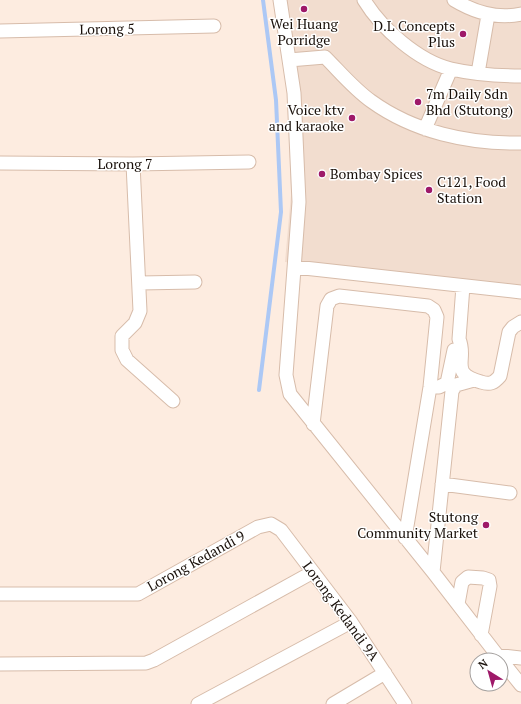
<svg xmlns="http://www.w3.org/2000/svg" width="521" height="704" viewBox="0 0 521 704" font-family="'PT Serif',serif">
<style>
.commercial{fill:#f2ddcf}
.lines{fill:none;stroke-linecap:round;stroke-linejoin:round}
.stream{stroke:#acc8f5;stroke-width:4}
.minor-casing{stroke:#d7bcaa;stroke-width:15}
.minor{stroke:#fff;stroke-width:13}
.poi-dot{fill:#9e1969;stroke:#fff;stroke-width:1.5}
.labels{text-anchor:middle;stroke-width:3;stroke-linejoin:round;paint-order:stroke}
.poi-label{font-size:14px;fill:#19100a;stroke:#fff;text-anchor:end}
.street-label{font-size:14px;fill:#19100a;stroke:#fff}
</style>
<rect width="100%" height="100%" fill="#fdece0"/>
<path class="commercial" d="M 273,0 L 521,0 L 521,288 L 285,262 L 291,195 L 288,92 Z"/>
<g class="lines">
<path class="stream" d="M 259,390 L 281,212 L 276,100 L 263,0"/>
<defs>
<path id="minor" d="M 280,0 L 294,93 L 299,202 L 286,375 L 290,394 L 433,572 L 501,660
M 364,0 C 381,28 418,61 451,69 C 473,74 498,76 521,76
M 454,0 C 474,12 498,19 521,14
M 0,31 L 214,26
M 289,60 L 325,57 C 340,72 354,89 371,101 C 414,132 468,144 521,143
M 478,73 L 488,15
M 425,129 L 451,69
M 0,163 L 133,164 L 249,162
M 133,164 L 140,311 L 135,323 L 122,336 L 122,350 L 127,360 L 173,401
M 295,267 L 521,292
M 140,283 L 195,282
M 463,286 L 459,339 C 468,360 448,373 481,382 C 490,385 494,383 500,376 L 509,332 L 513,327 L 521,322
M 430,387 L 439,387 L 447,383 L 454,350
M 313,424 L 327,306 L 331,299 L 339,296 L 428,306 L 434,310 L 437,317 L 430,387 L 405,538
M 442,484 L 510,493
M 433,572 L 452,391 L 456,385 L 474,380
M 0,594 L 138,594 L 258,527 L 271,524 L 281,530 L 351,622 L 405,704
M 458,604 L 462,582 L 468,577 L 483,578 L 489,580 L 490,586 L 481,635
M 496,655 L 521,658
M 501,660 L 521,685
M 0,664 L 146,663 L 154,660 L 313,572
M 198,704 L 351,622
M 333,704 L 385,673"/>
</defs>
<use href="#minor" class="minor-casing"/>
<use href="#minor" class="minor"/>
</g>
<g class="poi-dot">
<circle cx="304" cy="9" r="4"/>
<circle cx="463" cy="34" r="4"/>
<circle cx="418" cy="102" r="4"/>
<circle cx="352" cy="118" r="4"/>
<circle cx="322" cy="174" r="4"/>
<circle cx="429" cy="190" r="4"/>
<circle cx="486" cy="525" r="4"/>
</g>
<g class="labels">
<g class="poi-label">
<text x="304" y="29" text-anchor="middle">Wei Huang<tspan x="304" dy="16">Porridge</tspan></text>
<text x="455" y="31">D.L Concepts<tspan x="455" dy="16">Plus</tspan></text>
<text x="426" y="99" text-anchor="start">7m Daily Sdn<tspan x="426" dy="16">Bhd (Stutong)</tspan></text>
<text x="344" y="115">Voice ktv<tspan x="344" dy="16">and karaoke</tspan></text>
<text x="330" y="179" text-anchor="start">Bombay Spices</text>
<text x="437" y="187" text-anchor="start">C121, Food<tspan x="437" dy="16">Station</tspan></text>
<text x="478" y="522">Stutong<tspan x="478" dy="16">Community Market</tspan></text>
</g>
<g class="street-label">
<text transform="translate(107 29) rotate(-1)" y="5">Lorong 5</text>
<text x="125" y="169">Lorong 7</text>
<text transform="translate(196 561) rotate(-29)" y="5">Lorong Kedandi 9</text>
<text transform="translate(341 611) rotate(54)" y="5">Lorong Kedandi 9A</text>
</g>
</g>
<g transform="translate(489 672) rotate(323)"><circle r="19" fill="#ffffff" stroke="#a39f9d"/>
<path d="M0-3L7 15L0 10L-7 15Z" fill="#9e1969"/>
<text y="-6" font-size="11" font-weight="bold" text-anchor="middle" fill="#19100a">N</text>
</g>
</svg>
